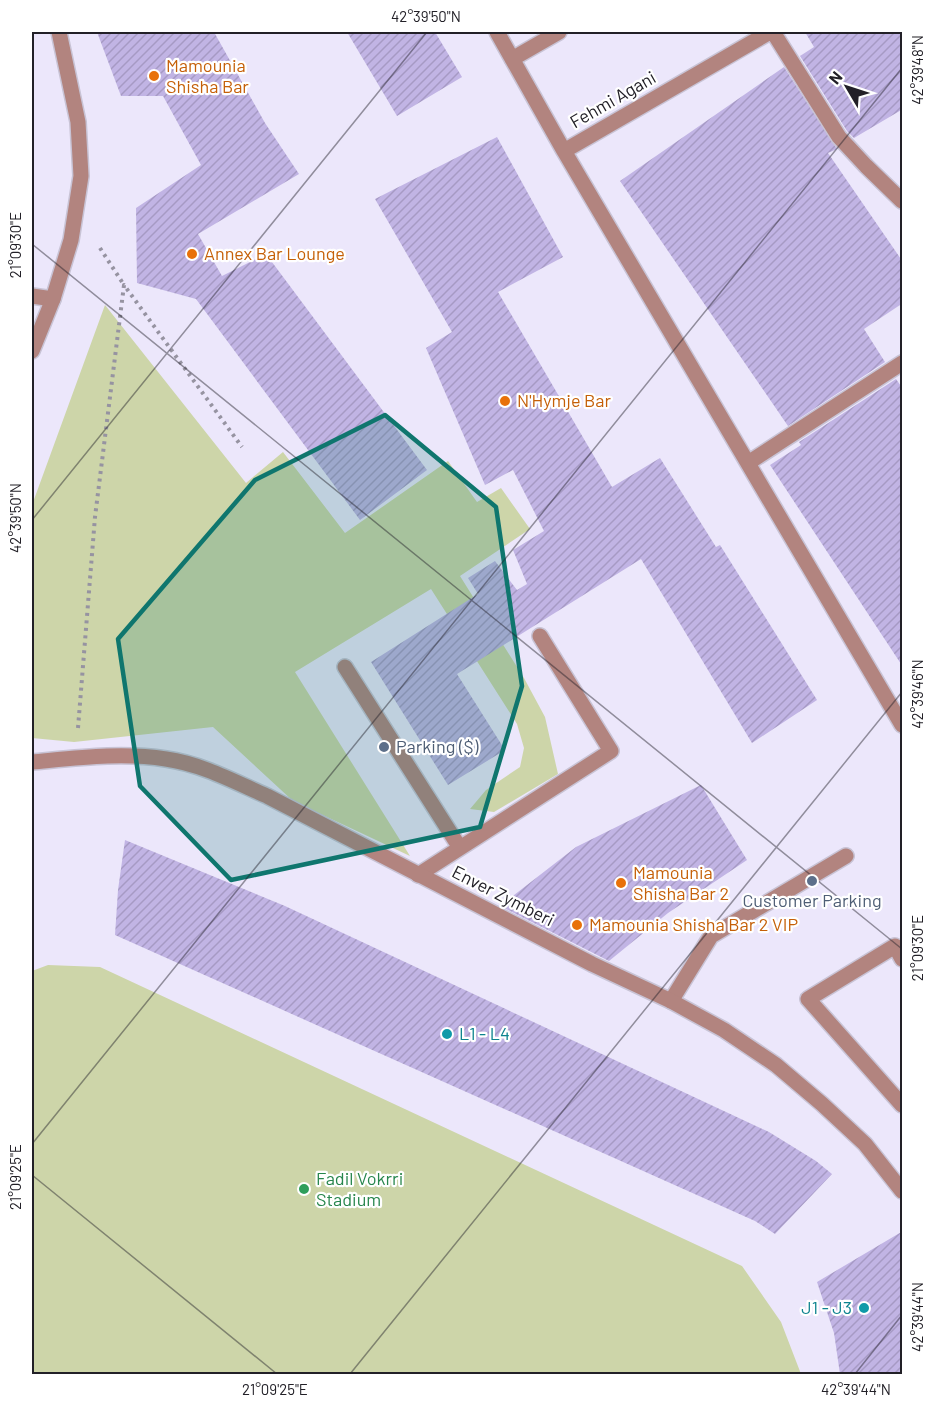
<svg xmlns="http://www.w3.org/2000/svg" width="934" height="1406" viewBox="0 0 934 1406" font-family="Barlow,sans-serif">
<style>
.green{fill:#cdd5a9}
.building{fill:url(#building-hatch)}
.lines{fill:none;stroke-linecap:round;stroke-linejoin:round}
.service-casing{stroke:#c8c3d5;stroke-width:18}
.minor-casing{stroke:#c8c3d5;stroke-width:18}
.path{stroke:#9693a1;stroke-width:4;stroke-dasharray:3 4.5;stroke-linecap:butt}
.service{stroke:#b2847f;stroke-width:15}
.minor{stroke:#b2847f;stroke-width:15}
.marked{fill:#0f766e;fill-opacity:0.2;stroke:#0f766e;stroke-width:4.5;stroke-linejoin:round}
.ticks{fill:none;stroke:#222027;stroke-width:1.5;stroke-opacity:0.45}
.food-dot{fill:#e8710a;stroke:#fff;stroke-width:2}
.service-dot{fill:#5c6f8a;stroke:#fff;stroke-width:2}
.culture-dot{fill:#0f9aa8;stroke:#fff;stroke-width:2}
.leisure-dot{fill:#2e9e5b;stroke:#fff;stroke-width:2}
.labels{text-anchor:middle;stroke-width:4.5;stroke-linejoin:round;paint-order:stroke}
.food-label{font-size:18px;fill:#c56008;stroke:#fff;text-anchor:start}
.street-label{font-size:18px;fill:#222027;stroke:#fff}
.service-label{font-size:18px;fill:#4e5e75;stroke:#fff;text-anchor:start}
.culture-label{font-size:18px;fill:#0d838f;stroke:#fff;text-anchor:start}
.leisure-label{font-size:18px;fill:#27864d;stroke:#fff;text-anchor:start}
.neatline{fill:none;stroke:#222027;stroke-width:2}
.ticks-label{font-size:15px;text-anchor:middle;fill:#222027}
</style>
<defs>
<pattern id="building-hatch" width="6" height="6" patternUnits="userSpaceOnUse" patternTransform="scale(1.5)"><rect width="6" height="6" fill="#c1b4e4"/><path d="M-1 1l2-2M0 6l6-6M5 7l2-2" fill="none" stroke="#a69ac4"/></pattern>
</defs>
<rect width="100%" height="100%" fill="#ece7fb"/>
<path class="green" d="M 105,305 L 246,483 L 283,452 L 345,533 L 448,461 L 477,502 L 501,488 L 530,529 L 460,576 L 524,678 L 545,717 L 558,774 L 494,812 L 470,809 L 486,790 L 520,767 L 524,748 L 517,724 L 431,589 L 295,672 L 410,856 L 293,801 L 213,727 L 74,742 L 32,738 L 32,505 Z
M 48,965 L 100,967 L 742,1266 L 781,1322 L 801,1374 L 32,1374 L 32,971 Z"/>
<path class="building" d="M 97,32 L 214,32 L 265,123 L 299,174 L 198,234 L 222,276 L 266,254 L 427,470 L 360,520 L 196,299 L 137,283 L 136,208 L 201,165 L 163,96 L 121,96 Z
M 347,32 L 435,32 L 462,77 L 397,116 Z
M 805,32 L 903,32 L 903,109 L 854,138 L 847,131 L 800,56 L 814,47 Z
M 784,67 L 837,149 L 828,153 L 903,262 L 903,303 L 864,329 L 885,362 L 788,426 L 620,181 Z
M 497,137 L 563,257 L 498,292 L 612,487 L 660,458 L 716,547 L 720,545 L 817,700 L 752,743 L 641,559 L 457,674 L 505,750 L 448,785 L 371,662 L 478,594 L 468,578 L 495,561 L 517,590 L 527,584 L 513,550 L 544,531 L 513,470 L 485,485 L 426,348 L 452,332 L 375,199 Z
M 896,379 L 903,389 L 903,667 L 770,465 L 801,445 L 799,442 Z
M 701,785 L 747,860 L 668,913 L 609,961 L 500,906 L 576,847 Z
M 125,840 L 285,906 L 769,1132 L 816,1161 L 832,1174 L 775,1234 L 755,1221 L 115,935 L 118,890 Z
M 903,1231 L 903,1374 L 840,1374 L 834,1333 L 817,1282 Z"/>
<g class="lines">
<defs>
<path id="service" d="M 497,32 L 564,151 L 770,32
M 773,32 L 839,137 L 866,166 L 902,201
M 512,59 L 559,32
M 564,151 L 902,725
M 32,296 L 53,299
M 748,463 L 902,363
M 345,667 L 460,848
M 418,875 L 611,751 L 540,636
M 902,959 L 895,946 L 808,999 L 902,1105
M 671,1001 L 711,936 L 846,856"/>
<path id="minor" d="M 32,351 L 53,299 L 71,240 L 81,176 L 78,122 L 59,32
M 32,762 C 76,758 122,752 166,759 C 202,764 235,782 267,796 L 592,964 L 671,1001 L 724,1030 L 776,1065 L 822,1104 L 865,1144 L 902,1191"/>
</defs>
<use href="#service" class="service-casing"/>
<use href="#minor" class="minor-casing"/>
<path class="path" d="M 100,248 L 124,285
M 78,728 L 95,517 L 124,285 L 242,447"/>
<use href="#service" class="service"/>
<use href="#minor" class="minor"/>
</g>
<path class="marked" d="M 385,415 L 496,507 L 522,686 L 480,827 L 231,880 L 140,786 L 118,639 L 255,480 Z"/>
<path class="ticks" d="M 32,244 L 902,949M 32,520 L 427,32M 32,1144 L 902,68M 32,1175 L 277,1374M 350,1374 L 902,692M 855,1374 L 902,1315"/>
<g class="food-dot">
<circle cx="154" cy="76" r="6"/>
<circle cx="192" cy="254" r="6"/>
<circle cx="505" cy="401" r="6"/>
<circle cx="621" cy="883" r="6"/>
<circle cx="577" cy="925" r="6"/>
</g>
<g class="service-dot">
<circle cx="384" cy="747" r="6"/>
<circle cx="812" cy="881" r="6"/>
</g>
<g class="culture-dot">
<circle cx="447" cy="1034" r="6"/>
<circle cx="864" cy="1308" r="6"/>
</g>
<circle class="leisure-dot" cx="304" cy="1189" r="6"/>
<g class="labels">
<g class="food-label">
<text x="166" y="72">Mamounia<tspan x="166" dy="21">Shisha Bar</tspan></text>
<text x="204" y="260">Annex Bar Lounge</text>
<text x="517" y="407">N'Hymje Bar</text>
<text x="633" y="879">Mamounia<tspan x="633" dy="21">Shisha Bar 2</tspan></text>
<text x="589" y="931">Mamounia Shisha Bar 2 VIP</text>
</g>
<g class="street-label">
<text transform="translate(613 100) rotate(-30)" y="6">Fehmi Agani</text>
<text transform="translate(503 896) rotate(27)" y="6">Enver Zymberi</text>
</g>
<g class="service-label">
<text x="396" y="753">Parking ($)</text>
<text x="812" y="907" text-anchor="middle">Customer Parking</text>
</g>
<g class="culture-label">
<text x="459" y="1040">L1 - L4</text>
<text x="852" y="1314" text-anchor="end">J1 - J3</text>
</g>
<g class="leisure-label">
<text x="316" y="1185">Fadil Vokrri<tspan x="316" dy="21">Stadium</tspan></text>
</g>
</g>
<rect width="934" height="1406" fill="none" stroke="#ffffff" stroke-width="66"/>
<g transform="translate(847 87) rotate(309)" stroke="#ffffff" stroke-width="4.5" paint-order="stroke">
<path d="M0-4.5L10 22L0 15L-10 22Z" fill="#222027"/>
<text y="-9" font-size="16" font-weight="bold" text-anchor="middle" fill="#222027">N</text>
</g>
<rect x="33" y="33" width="868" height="1340" class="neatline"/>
<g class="ticks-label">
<text x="426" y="22">42°39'50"N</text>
<text transform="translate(918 70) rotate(-90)" y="5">42°39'48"N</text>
<text transform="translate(16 245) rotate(-90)" y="5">21°09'30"E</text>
<text transform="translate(16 518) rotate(-90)" y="5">42°39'50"N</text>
<text transform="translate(918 694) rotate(-90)" y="5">42°39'46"N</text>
<text transform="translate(918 948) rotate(-90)" y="5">21°09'30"E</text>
<text transform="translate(16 1177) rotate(-90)" y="5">21°09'25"E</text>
<text transform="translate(918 1317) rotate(-90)" y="5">42°39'44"N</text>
<text x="275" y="1395">21°09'25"E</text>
<text x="856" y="1395">42°39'44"N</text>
</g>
</svg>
